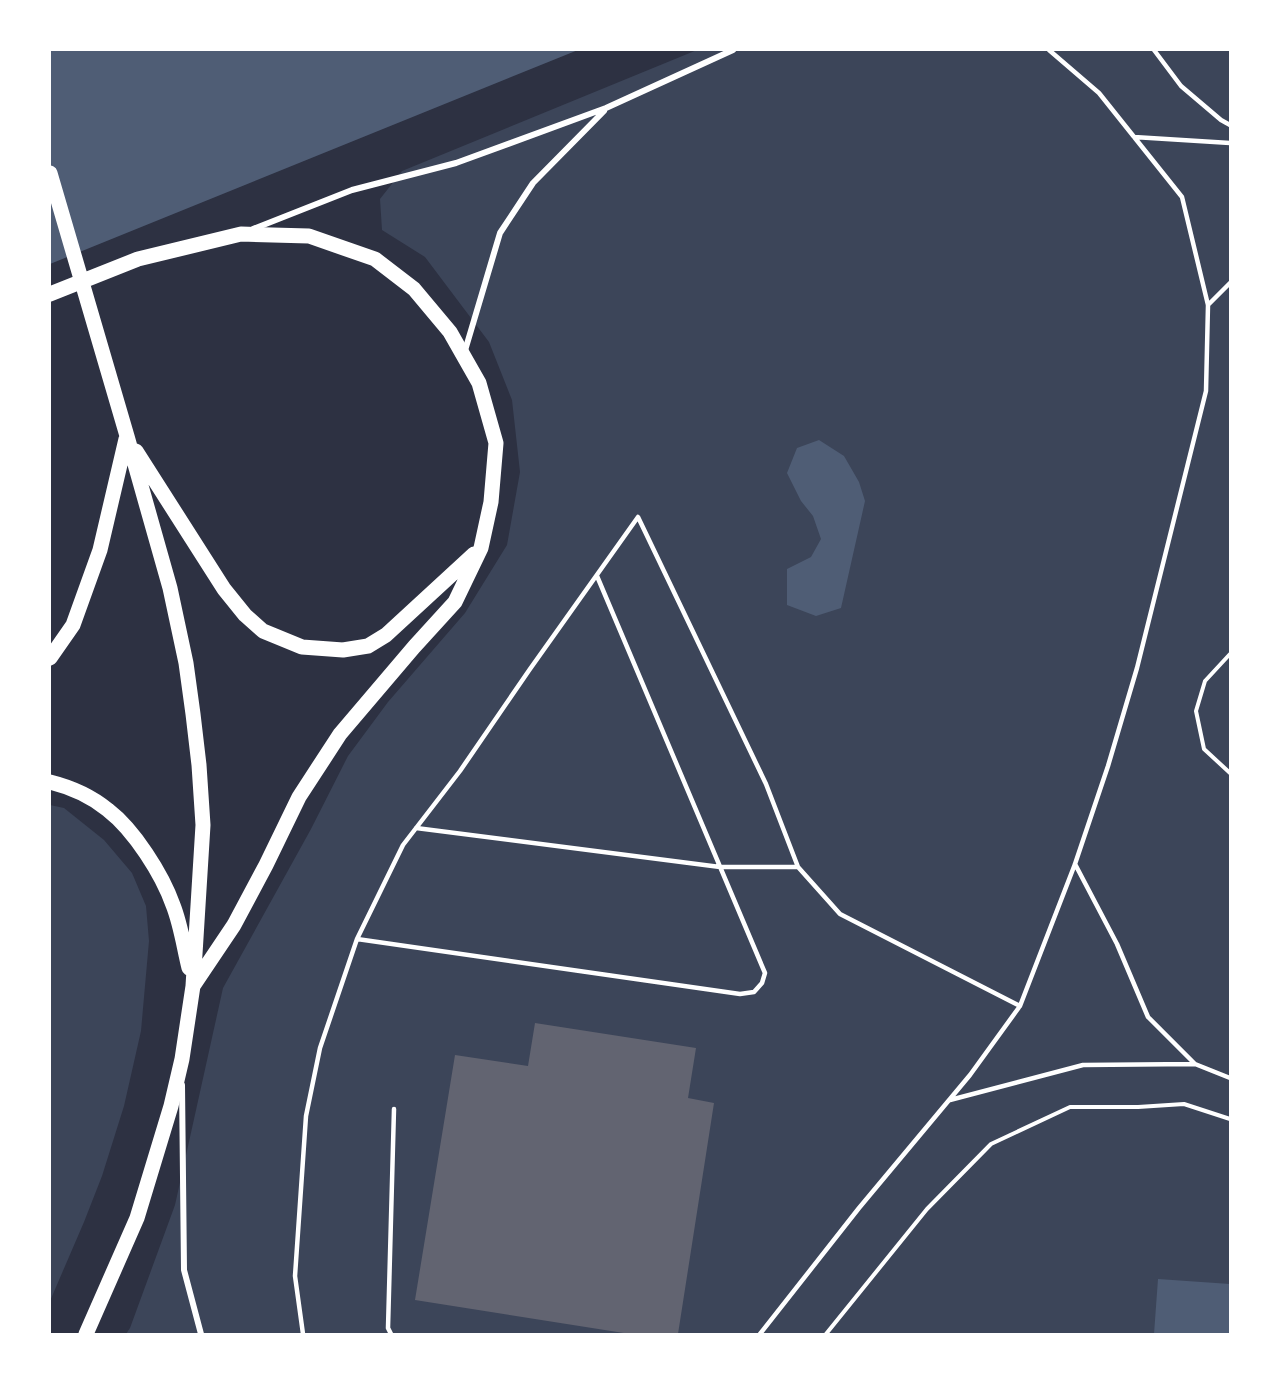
<svg xmlns="http://www.w3.org/2000/svg" width="1280" height="1384" viewBox="0 0 1280 1384" font-family="'DM Sans',sans-serif">
<style>
.green{fill:#3c4559}
.water{fill:#4f5d75}
.building{fill:#626471}
.lines{fill:none;stroke-linecap:round;stroke-linejoin:round}
.path{stroke:#fff;stroke-width:4}
.service{stroke:#fff;stroke-width:4.5}
.minor{stroke:#fff;stroke-width:6}
.primary{stroke:#fff;stroke-width:15}
</style>
<rect width="100%" height="100%" fill="#2d3142"/>
<path class="green" d="M 697,50 L 1230,50 L 1230,1334 L 126,1334 L 130,1328 L 175,1205 L 223,988 L 311,829 L 348,756 L 388,702 L 465,613 L 507,545 L 520,472 L 512,400 L 489,342 L 425,257 L 382,230 L 380,199 L 402,171 Z
M 50,805 L 64,808 L 104,840 L 132,873 L 146,906 L 149,941 L 141,1031 L 124,1106 L 102,1176 L 84,1222 L 50,1301 Z"/>
<path class="water" d="M 50,50 L 578,50 L 50,264 Z
M 819,440 L 844,456 L 859,482 L 865,501 L 841,608 L 816,616 L 787,605 L 787,569 L 811,557 L 821,539 L 813,516 L 801,501 L 787,473 L 797,448 Z
M 1158,1279 L 1230,1284 L 1230,1334 L 1154,1334 Z"/>
<path class="building" d="M 535,1023 L 696,1048 L 688,1098 L 714,1103 L 678,1334 L 630,1334 L 415,1300 L 455,1055 L 528,1066 Z"/>
<g class="lines">
<path class="path" d="M 1230,654 L 1205,681 L 1196,711 L 1204,749 L 1230,773
M 826,1334 L 927,1209 L 991,1144 L 1070,1107 L 1138,1107 L 1184,1104 L 1230,1119"/>
<path class="service" d="M 1154,50 L 1181,86 L 1221,120 L 1230,125
M 1134,137 L 1230,143
M 1208,305 L 1230,283
M 416,828 L 720,867 L 798,867
M 1075,864 L 1117,944 L 1148,1017 L 1195,1064
M 357,939 L 740,994 L 754,992 L 762,983 L 765,973 L 597,576
M 1020,1006 L 1075,864 L 1108,766 L 1137,668 L 1206,391 L 1208,305 L 1182,197 L 1099,93 L 1049,50
M 950,1100 L 1083,1065 L 1195,1064 L 1230,1078
M 303,1334 L 295,1276 L 306,1116 L 320,1048 L 357,939 L 403,845 L 460,771 L 530,669 L 638,517 L 766,784 L 798,867 L 840,914 L 1020,1006 L 970,1075 L 859,1208 L 760,1334
M 391,1334 L 388,1328 L 394,1109"/>
<path class="minor" d="M 253,229 L 352,190 L 456,163 L 606,108 L 733,50
M 464,354 L 500,233 L 533,183 L 604,111
M 182,1085 L 184,1270 L 201,1334"/>
<path class="primary" d="M 50,173 L 127,436 L 170,588 L 186,663 L 193,714 L 199,765 L 203,825 L 193,986 L 182,1059 L 171,1106 L 137,1218 L 86,1334
M 50,294 L 138,259 L 241,234 L 309,236 L 375,259 L 414,289 L 450,332 L 479,383 L 496,443 L 491,502 L 481,548 L 455,602 L 414,647 L 340,734 L 299,797 L 266,865 L 234,925 L 193,986
M 136,451 L 224,589 L 245,615 L 263,631 L 302,647 L 343,650 L 368,646 L 386,635 L 474,554
M 50,658 L 73,625 L 100,550 L 126,439
M 50,782 C 70,787 91,796 108,810 C 134,830 162,874 173,905 C 181,925 184,948 189,968"/>
</g>
<rect width="1280" height="1384" fill="none" stroke="#ffffff" stroke-width="102"/>
</svg>
